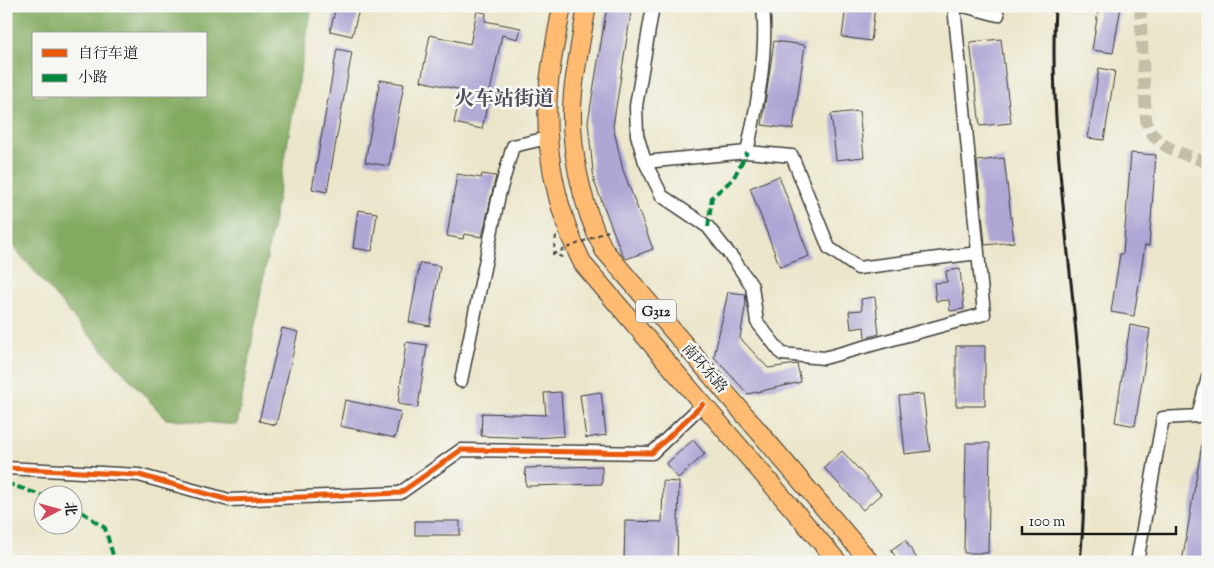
<svg xmlns="http://www.w3.org/2000/svg" width="1214" height="568" viewBox="0 0 1214 568" font-family="'Sorts Mill Goudy','Noto Serif SC',serif">
<style>
.forest{fill:#82aa60;stroke:#4f633e;fill-rule:evenodd}
.building{fill:#aea6d4}
.lines{fill:none;stroke-linecap:round;stroke-linejoin:round}
.minor-tunnel{stroke:#c2bea7;stroke-width:12;stroke-dasharray:12 6;stroke-linecap:butt}
.minor-casing{stroke:#3b3a36;stroke-width:15}
.highway-casing{stroke:#3b3a36;stroke-width:20}
.path{stroke:#3b3a36;stroke-width:2;stroke-dasharray:4 4;stroke-linecap:butt}
.minor{stroke:#fff;stroke-width:12}
.highway{stroke:#febb71;stroke-width:18}
.rail{stroke:#1c1c1c;stroke-width:3}
.path-bridge{stroke:#3b3a36;stroke-width:2;stroke-dasharray:4 4;stroke-linecap:butt}
.quiet{stroke:#00873e;stroke-width:4;stroke-dasharray:8 4;stroke-linecap:butt}
.cycleway-casing{stroke:#f6f6f2;stroke-width:8}
.cycleway{stroke:#e8590c;stroke-width:5}
.labels{text-anchor:middle;stroke-width:5;stroke-linejoin:round;paint-order:stroke}
.shield{fill:#f6f6f2;stroke:#5d5d5c;stroke-width:1}
.shield-label{font-size:14px;font-weight:bold;fill:#1c1c1c}
.street-label{font-size:15px;fill:#1c1c1c;stroke:#f6f6f2}
.district-label{font-size:20px;font-weight:bold;fill:#4f4c5c;stroke:#f6f6f2}
</style>
<rect width="100%" height="100%" fill="#f6f6f2"/>
<filter id="ink" filterUnits="userSpaceOnUse"><feTurbulence type="fractalNoise" baseFrequency=".02" numOctaves="2"/><feDisplacementMap in="SourceGraphic" scale="10" xChannelSelector="R" yChannelSelector="G"/><feConvolveMatrix kernelMatrix="1 2 1 2 8 2 1 2 1" color-interpolation-filters="sRGB"/></filter>
<filter id="wash" filterUnits="userSpaceOnUse"><feTurbulence type="fractalNoise" baseFrequency=".0096" numOctaves="4" result="noise"/><feDisplacementMap in="SourceGraphic" scale="20" xChannelSelector="R" yChannelSelector="G"/><feGaussianBlur stdDeviation="1.12" result="paint"/><feColorMatrix in="noise" values="0 0 0 0 0 0 0 0 0 0 0 0 0 0 0 0 0 1.4 0 .05"/><feComposite in="paint" operator="in"/></filter>
<g filter="url(#wash)">
<rect width="100%" height="100%" fill="#ebe6ca"/>
<path class="forest" d="M 6,6 L 312,6 L 237,425 L 166,419 L 81,326 L 6,238 ZM 34,34 L 206,34 L 206,96 L 34,96 Z"/>
<g id="blocks">
<path class="building" d="M 336,6 L 360,6 L 352,36 L 330,31 Z
M 607,6 L 632,6 L 613,126 L 623,170 L 653,249 L 626,259 L 622,254 L 594,181 L 588,122 Z
M 846,6 L 875,6 L 871,41 L 842,37 Z
M 1099,6 L 1121,6 L 1113,53 L 1092,50 Z
M 477,11 L 486,13 L 485,21 L 521,28 L 518,39 L 502,35 L 482,129 L 454,123 L 461,90 L 421,81 L 430,35 L 470,44 Z
M 1001,39 L 1011,123 L 980,126 L 970,42 Z
M 774,41 L 805,45 L 793,129 L 762,125 Z
M 337,49 L 352,52 L 327,192 L 312,189 Z
M 1099,68 L 1115,71 L 1104,140 L 1088,138 Z
M 380,80 L 404,84 L 389,166 L 365,162 Z
M 859,111 L 864,157 L 836,160 L 831,114 Z
M 1131,153 L 1156,155 L 1149,246 L 1145,245 L 1134,316 L 1111,312 L 1120,254 L 1123,254 Z
M 1004,158 L 1014,242 L 985,245 L 977,161 Z
M 457,174 L 481,178 L 482,174 L 496,176 L 482,237 L 464,234 L 463,239 L 447,236 Z
M 779,176 L 809,256 L 780,267 L 750,188 Z
M 358,210 L 377,213 L 372,251 L 353,248 Z
M 420,263 L 440,266 L 430,326 L 409,322 Z
M 960,269 L 964,309 L 950,311 L 949,300 L 936,301 L 934,283 L 947,282 L 946,271 Z
M 728,292 L 745,294 L 746,302 L 740,338 L 768,368 L 797,364 L 801,382 L 748,394 L 714,357 Z
M 875,297 L 879,334 L 865,338 L 864,327 L 851,329 L 849,311 L 862,310 L 861,299 Z
M 1130,325 L 1150,329 L 1135,426 L 1115,422 Z
M 282,328 L 298,332 L 276,425 L 259,421 Z
M 406,342 L 427,345 L 418,407 L 398,404 Z
M 956,346 L 985,346 L 985,406 L 956,406 Z
M 561,392 L 564,436 L 536,438 L 481,436 L 482,413 L 546,415 L 544,393 Z
M 601,392 L 606,435 L 586,438 L 580,395 Z
M 923,394 L 930,451 L 905,454 L 899,396 Z
M 345,400 L 401,412 L 395,438 L 340,426 Z
M 1203,438 L 1208,439 L 1208,562 L 1182,562 Z
M 693,440 L 705,454 L 678,478 L 666,464 Z
M 966,443 L 990,443 L 988,553 L 964,553 Z
M 842,451 L 881,494 L 863,510 L 824,468 Z
M 602,466 L 602,484 L 526,486 L 525,468 Z
M 663,481 L 679,482 L 677,562 L 624,562 L 625,521 L 662,522 Z
M 415,521 L 460,521 L 460,535 L 415,535 Z
M 905,540 L 919,562 L 899,562 L 891,550 Z"/>
</g>
</g>
<g filter="url(#ink)">
<use href="#blocks" fill-opacity="0" stroke="#3b3a36" stroke-width="1"/>
<g class="lines">
<path class="minor-tunnel" d="M 1140,6 L 1146,119 C 1152,149 1184,153 1208,163"/>
<defs>
<path id="minor" d="M 653,6 L 636,106 L 637,135 L 645,162 L 662,196 L 708,227 L 734,260 L 752,286 L 757,322 L 782,354 L 824,358 L 984,314 L 954,6
M 964,6 L 998,15
M 747,152 C 757,105 768,55 763,6
M 645,162 L 747,152 L 792,156 L 829,248 L 858,268 L 978,253
M 461,381 L 499,195 L 513,146 L 548,138
M 6,468 L 139,475 L 229,500 L 400,493 L 461,450 L 652,453 L 703,404
M 1137,562 L 1163,418 L 1198,416 L 1208,377"/>
<path id="highway" d="M 562,6 C 557,35 550,64 548,93 C 544,151 557,213 583,264 L 838,562
M 587,6 C 582,35 576,64 573,93 C 568,143 581,206 604,250 L 870,562"/>
</defs>
<use href="#minor" class="minor-casing"/>
<use href="#highway" class="highway-casing"/>
<path class="path" d="M 556,236 L 553,254 L 565,258"/>
<use href="#minor" class="minor"/>
<use href="#highway" class="highway"/>
<path class="rail" d="M 1055,6 C 1046,192 1099,377 1080,562"/>
<path class="path-bridge" d="M 553,254 L 608,231"/>
<path class="quiet" d="M 708,227 L 712,197 L 733,179 L 747,152
M 6,483 L 44,496
M 72,505 L 105,528 L 115,562"/>
<defs>
<path id="cycleway" d="M 6,468 L 139,475 L 229,500 L 400,493 L 461,450 L 652,453 L 703,404"/>
</defs>
<use href="#cycleway" class="cycleway-casing"/>
<use href="#cycleway" class="cycleway"/>
</g>
</g>
<g class="labels">
<rect class="shield" x="636" y="299.5" width="40" height="23" rx="4"/>
<g class="shield-label">
<text x="656" y="316">G312</text>
</g>
<g class="street-label">
<text transform="translate(705 368) rotate(49)" y="5">南环东路</text>
</g>
<g class="district-label">
<text x="504" y="105">火车站街道</text>
</g>
</g>
<rect width="1214" height="568" fill="none" stroke="#f6f6f2" stroke-width="25"/>
<rect x="32" y="32" width="175" height="65" fill="#f6f6f2" stroke="#9f9f9c"/>
<rect x="42" y="49" width="25" height="8" fill="#e8590c" stroke="#9f9f9c"/>
<text x="78" y="58" font-size="15" fill="#1c1c1c">自行车道</text>
<rect x="42" y="74" width="25" height="8" fill="#00873e" stroke="#9f9f9c"/>
<text x="78" y="82" font-size="15" fill="#1c1c1c">小路</text>
<g transform="translate(58 510) rotate(84)"><circle r="24" fill="#f6f6f2" stroke="#9f9f9c"/>
<path d="M0-4L9 19L0 12L-9 19Z" fill="#d1495b"/>
<text y="-8" font-size="14" font-weight="bold" text-anchor="middle" fill="#1c1c1c">北</text>
</g>
<path d="M1022 526v8h154v-8" fill="none" stroke="#1c1c1c" stroke-width="2.5"/>
<text x="1029" y="526" font-size="15" fill="#1c1c1c" stroke="#f6f6f2" stroke-width="4" paint-order="stroke">100 m</text>
</svg>
